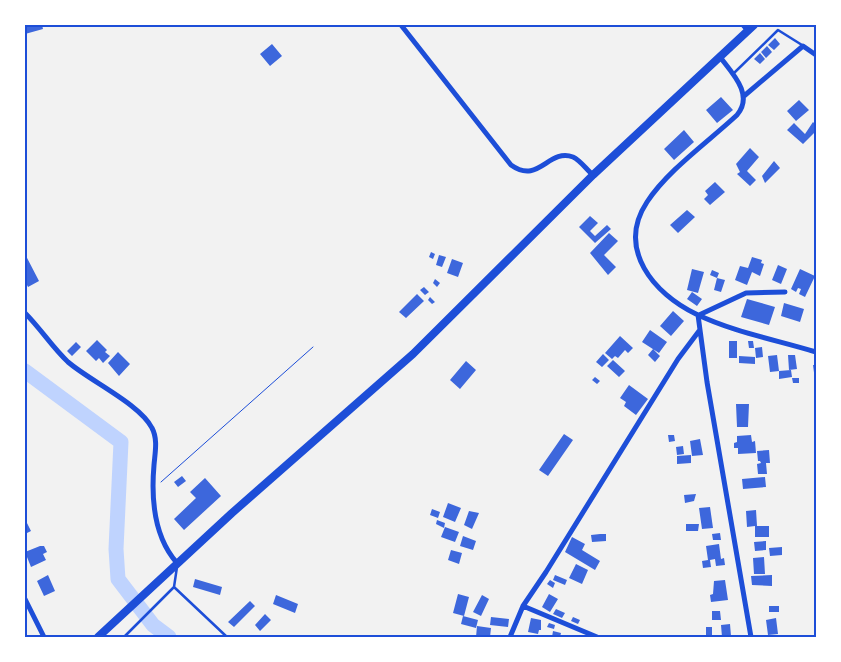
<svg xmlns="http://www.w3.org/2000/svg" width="841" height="662" viewBox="0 0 841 662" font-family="'DejaVu Sans',sans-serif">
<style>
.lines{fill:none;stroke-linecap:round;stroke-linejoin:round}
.river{stroke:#bfd3fe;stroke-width:15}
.building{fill:#3d67dc}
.path{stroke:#1d4ed8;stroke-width:1}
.service{stroke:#1d4ed8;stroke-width:2.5}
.minor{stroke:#1d4ed8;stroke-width:5}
.primary{stroke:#1d4ed8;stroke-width:8}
.neatline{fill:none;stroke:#1d4ed8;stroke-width:2}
</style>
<rect width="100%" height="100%" fill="#f2f2f2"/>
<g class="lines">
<path class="river" d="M 25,371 L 121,442 L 116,549 L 118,579 L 153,625 L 169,637"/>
</g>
<path class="building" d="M 30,25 L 42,25 L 43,29 L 25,34 L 25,27 Z
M 775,38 L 780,44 L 774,50 L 768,45 Z
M 272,44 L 282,56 L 270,66 L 260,54 Z
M 767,46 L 772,52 L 766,58 L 761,52 Z
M 760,53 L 765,59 L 760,64 L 754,59 Z
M 721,97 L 733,110 L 717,123 L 706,110 Z
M 799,100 L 809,110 L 796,121 L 787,111 Z
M 813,122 L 816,125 L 816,131 L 803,144 L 787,130 L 794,123 L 805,134 Z
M 684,130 L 694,142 L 674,160 L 664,149 Z
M 750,148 L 759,157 L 747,171 L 756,180 L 750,186 L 737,174 L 740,172 L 736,164 Z
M 774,161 L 780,168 L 765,183 L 762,176 Z
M 715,182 L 725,192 L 710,205 L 704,199 L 708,195 L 705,191 Z
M 687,210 L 695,217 L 678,233 L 670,225 Z
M 590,216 L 598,223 L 590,231 L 595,236 L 607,225 L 611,229 L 595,243 L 579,227 Z
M 609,233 L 618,241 L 604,255 L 616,267 L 608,275 L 590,253 Z
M 431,252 L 435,254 L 433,259 L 429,257 Z
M 25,254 L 39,281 L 28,287 L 25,281 Z
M 439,255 L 446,257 L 442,267 L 436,265 Z
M 752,257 L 762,260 L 761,263 L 764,264 L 760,276 L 752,272 L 747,285 L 735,280 L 740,266 L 748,268 Z
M 452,259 L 463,263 L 458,277 L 447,273 Z
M 778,265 L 787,269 L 781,284 L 772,280 Z
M 692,269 L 704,272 L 698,293 L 687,290 Z
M 800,269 L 815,276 L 805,297 L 799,294 L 801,289 L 798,288 L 796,292 L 791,289 Z
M 712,270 L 719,273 L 717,278 L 710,275 Z
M 717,278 L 725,280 L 721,292 L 714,290 Z
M 435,279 L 440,283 L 437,287 L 433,283 Z
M 424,287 L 429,292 L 425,295 L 420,290 Z
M 692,292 L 702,299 L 697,306 L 687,299 Z
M 417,294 L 424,301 L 406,318 L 399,312 Z
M 430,297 L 435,302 L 432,304 L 428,300 Z
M 747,299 L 775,307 L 769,325 L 741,317 Z
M 784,303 L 804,309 L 800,322 L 781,316 Z
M 673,311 L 684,321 L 671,336 L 660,326 Z
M 650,330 L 667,342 L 659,353 L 642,342 Z
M 620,336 L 633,348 L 628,353 L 625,350 L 618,358 L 615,356 L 612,359 L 605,353 Z
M 97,340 L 107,350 L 105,352 L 110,356 L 103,363 L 99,358 L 96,361 L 86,351 Z
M 729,341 L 737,341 L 737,358 L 729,358 Z
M 748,341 L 753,341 L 754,348 L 749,348 Z
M 76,342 L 81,347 L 72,356 L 67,351 Z
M 762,347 L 763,357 L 756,358 L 755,348 Z
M 653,349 L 660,356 L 655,362 L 648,355 Z
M 118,352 L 130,364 L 119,376 L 108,363 Z
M 603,354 L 609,360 L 602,367 L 596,362 Z
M 777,355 L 779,371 L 770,372 L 768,356 Z
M 788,355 L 795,355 L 797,369 L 789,370 Z
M 739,356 L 755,357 L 755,364 L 739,363 Z
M 613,360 L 625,371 L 619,377 L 607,366 Z
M 466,361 L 476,370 L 460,389 L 450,380 Z
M 813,365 L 816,365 L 816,380 L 815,380 Z
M 791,370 L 792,377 L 779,379 L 779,371 Z
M 595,377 L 600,381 L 597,384 L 592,380 Z
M 792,378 L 799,378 L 799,383 L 793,383 Z
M 629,385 L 648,399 L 636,415 L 624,406 L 626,402 L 620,398 Z
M 736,404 L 749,404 L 748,427 L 737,427 Z
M 564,434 L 573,440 L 548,476 L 539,470 Z
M 668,435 L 674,435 L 675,441 L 669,442 Z
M 751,435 L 752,442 L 755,441 L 756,453 L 738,454 L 738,448 L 734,448 L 734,443 L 737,442 L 737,436 Z
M 700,439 L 703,455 L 692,456 L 690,441 Z
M 683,446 L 684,454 L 677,455 L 676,447 Z
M 769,450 L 770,463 L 766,463 L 767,474 L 758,474 L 757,464 L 761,463 L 760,461 L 758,461 L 757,451 Z
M 691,455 L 691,463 L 677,464 L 677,456 Z
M 182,476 L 186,481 L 178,487 L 174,482 Z
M 765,477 L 766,487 L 743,489 L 742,479 Z
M 205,478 L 221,496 L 184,530 L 174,519 L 196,498 L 190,492 Z
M 696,494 L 694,501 L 685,503 L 684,495 Z
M 448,503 L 461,508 L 455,522 L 443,517 Z
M 710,507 L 713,528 L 702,529 L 699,508 Z
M 432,509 L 440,512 L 438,518 L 430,515 Z
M 756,510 L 757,526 L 769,526 L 769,537 L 755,537 L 755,526 L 747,527 L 746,511 Z
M 469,511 L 479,513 L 472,529 L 464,525 Z
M 25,519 L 31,531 L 25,534 Z
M 437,520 L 445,523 L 444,528 L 436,524 Z
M 686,524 L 699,524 L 698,531 L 686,531 Z
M 445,527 L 459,532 L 455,542 L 441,537 Z
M 720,533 L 721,540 L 713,540 L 712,534 Z
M 600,534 L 606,534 L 606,541 L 592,542 L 591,535 Z
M 463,536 L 476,541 L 473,550 L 460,546 Z
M 572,537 L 585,544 L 582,550 L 600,561 L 595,570 L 565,552 Z
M 766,541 L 766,550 L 755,551 L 754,542 Z
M 719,544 L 721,559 L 724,558 L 725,565 L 716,566 L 715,559 L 710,560 L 711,567 L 703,568 L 702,561 L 708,560 L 706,546 Z
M 40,546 L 44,546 L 47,552 L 43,554 L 46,560 L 31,567 L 25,552 Z
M 782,547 L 782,555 L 770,556 L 769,548 Z
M 451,550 L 462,553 L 459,564 L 448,560 Z
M 764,557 L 765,574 L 754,574 L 753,558 Z
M 576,564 L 588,570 L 582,584 L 569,578 Z
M 48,575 L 55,591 L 44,596 L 37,581 Z
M 555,575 L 567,580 L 565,585 L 553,580 Z
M 772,575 L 772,586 L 752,585 L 751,576 Z
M 195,579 L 222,587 L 220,595 L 193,587 Z
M 550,580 L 555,583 L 553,588 L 547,584 Z
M 725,580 L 728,600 L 711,602 L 710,595 L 713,594 L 714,581 Z
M 458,594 L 469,597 L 464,616 L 453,613 Z
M 549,594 L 558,599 L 550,612 L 542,607 Z
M 276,595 L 298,604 L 295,613 L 273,604 Z
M 482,595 L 489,599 L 481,616 L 473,612 Z
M 250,601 L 255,606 L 234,627 L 228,622 Z
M 769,606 L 779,606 L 779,612 L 769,612 Z
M 556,609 L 565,613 L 562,618 L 553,614 Z
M 712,611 L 720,611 L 721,620 L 712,620 Z
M 265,614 L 271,620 L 260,631 L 255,625 Z
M 463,616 L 478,620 L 476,628 L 461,624 Z
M 491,617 L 509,619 L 508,627 L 490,625 Z
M 573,617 L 580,620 L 578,624 L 571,621 Z
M 531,618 L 541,620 L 541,630 L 539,630 L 538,634 L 528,632 Z
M 776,618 L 778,634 L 768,635 L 766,620 Z
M 549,623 L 555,625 L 554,629 L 547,627 Z
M 730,624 L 731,636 L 722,637 L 721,625 Z
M 477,626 L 491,628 L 490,637 L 476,637 Z
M 706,627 L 712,627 L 712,637 L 706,637 Z
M 553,631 L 561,633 L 560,637 L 552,637 Z"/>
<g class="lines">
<path class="path" d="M 161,482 L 313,347"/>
<path class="service" d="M 734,73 L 778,30 L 802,45
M 174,587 L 227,637
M 124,637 L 174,587 L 177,567"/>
<path class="minor" d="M 401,25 L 511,165 C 539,185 548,148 573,157 C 580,160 587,170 593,175
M 743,25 L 748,31
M 720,57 C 733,74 754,95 737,115 C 708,142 668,170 647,202 C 616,249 654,294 696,314 C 733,332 777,340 816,352
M 744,96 L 803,46 L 816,55
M 25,313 C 41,329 52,347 68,362 C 90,381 140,404 152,428 C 158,439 155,453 154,465 C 151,499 154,537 177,563
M 698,315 L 707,382 L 751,637
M 699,315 L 746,293 L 785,292
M 25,599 L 44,637
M 523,606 L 597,637
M 510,637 L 523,606 L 546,572 L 678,359 L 699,331"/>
<path class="primary" d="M 98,637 L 232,513 L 413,354 L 593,175 L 754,25"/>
</g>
<rect width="841" height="662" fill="none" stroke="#ffffff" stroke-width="52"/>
<rect x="26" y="26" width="789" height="610" class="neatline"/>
</svg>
